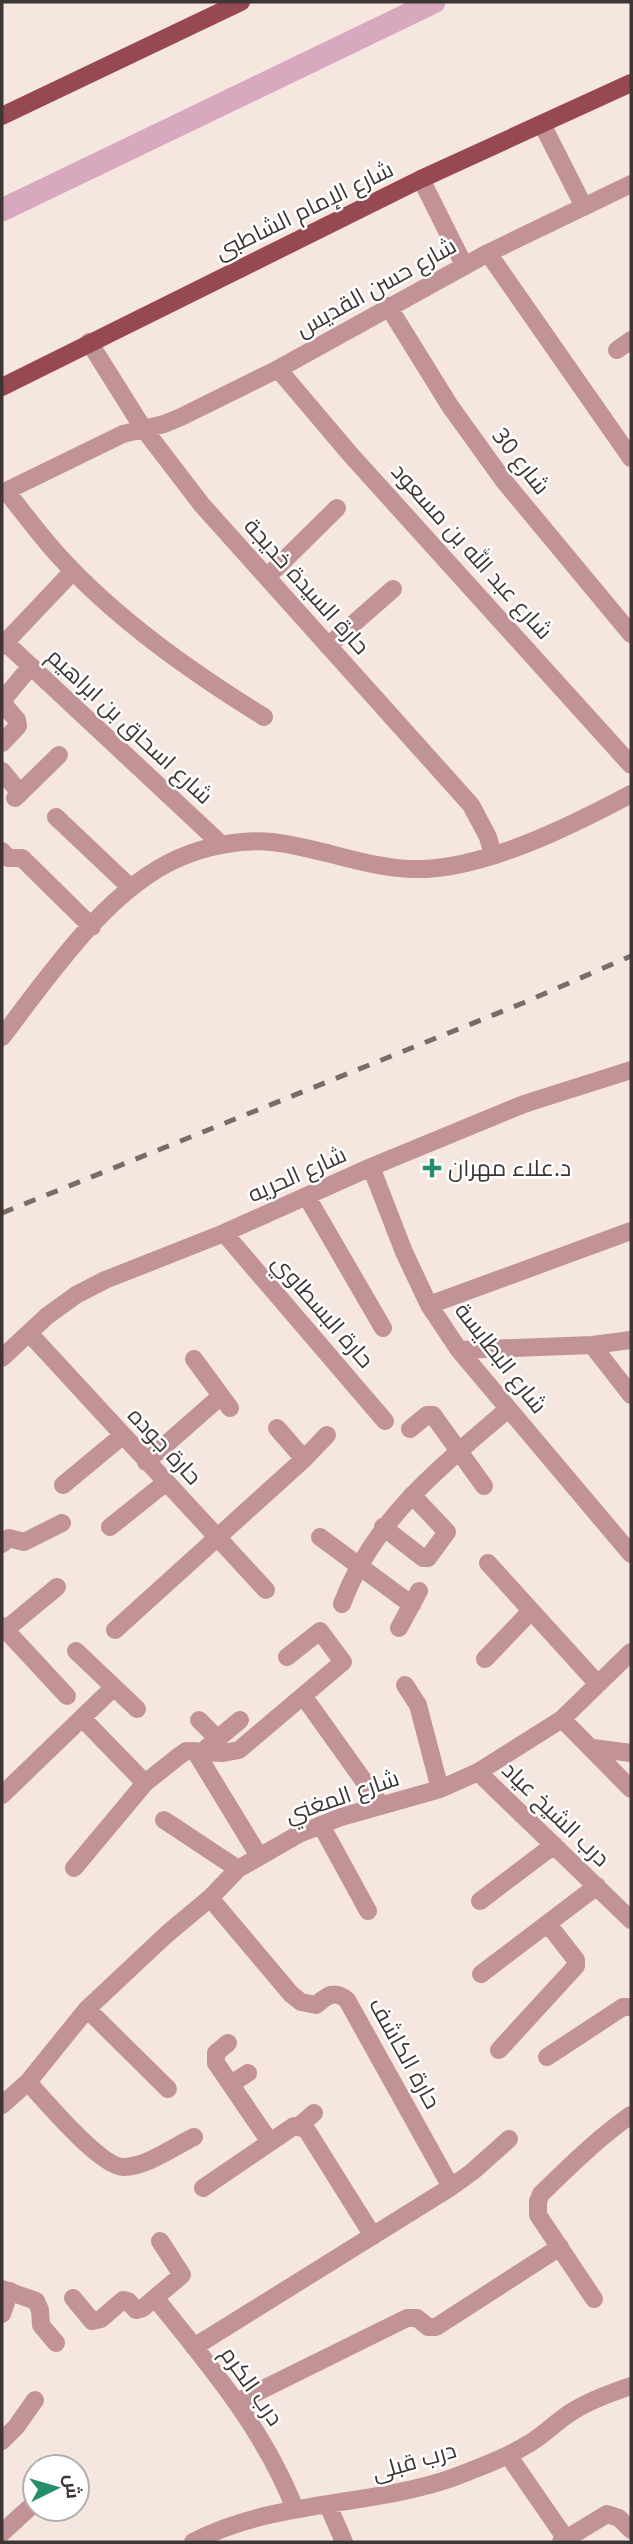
<svg xmlns="http://www.w3.org/2000/svg" width="633" height="2544" viewBox="0 0 633 2544" font-family="'Open Sans',Cairo,sans-serif">
<style>
.lines{fill:none;stroke-linecap:round;stroke-linejoin:round}
.canal{stroke:#d7a8be;stroke-width:23}
.minor{stroke:#c19396;stroke-width:18}
.major{stroke:#974952;stroke-width:18}
.rail{stroke:#766c69;stroke-width:5;stroke-dasharray:12 12;stroke-linecap:butt}
.poi-dot{fill:#268e6b;stroke:#fff;stroke-width:2.5}
.labels{text-anchor:middle;stroke-width:5;stroke-linejoin:round;paint-order:stroke}
.street-label{font-size:23px;fill:#3d3634;stroke:#fff}
.poi-label{font-size:23px;fill:#3d3634;stroke:#fff;text-anchor:start}
</style>
<rect width="100%" height="100%" fill="#f6e6e0"/>
<g class="lines">
<path class="canal" d="M 2,210 L 434,2"/>
<path class="minor" d="M 542,124 L 584,207
M 421,179 L 464,265
M 488,253 L 631,458
M 388,306 L 450,406 L 504,481 L 631,634
M 89,342 L 143,428 L 202,505 L 471,805 L 488,837 L 493,855
M 617,350 L 631,340
M 278,369 L 350,454 L 631,765
M 6,491 C 23,512 39,534 57,554 C 116,619 190,671 264,717
M 2,493 L 123,434 L 164,424 L 181,417 L 278,369 L 488,253 L 631,184
M 267,577 L 337,508
M 5,642 L 222,845
M 2,646 L 73,571
M 328,646 L 393,589
M 2,743 L 18,726 L 17,720 L 4,705 L 6,696 L 31,666
M 2,771 L 20,793
M 15,798 L 59,755
M 56,817 L 131,888
M 2,851 L 8,858 L 22,858 L 92,927
M 2,1037 C 48,977 107,889 179,858 C 206,846 243,839 272,842 C 319,847 365,868 413,869 C 481,871 571,826 631,794
M 371,1167 L 404,1252 L 429,1305 L 459,1350 L 631,1554
M 307,1197 L 383,1328
M 224,1233 L 385,1421
M 429,1305 L 631,1231
M 29,1333 L 266,1590
M 592,1345 L 631,1395
M 459,1350 L 592,1345 L 631,1340
M 2,1358 L 47,1316 L 76,1295 L 105,1280 L 224,1233 L 371,1167 L 524,1104 L 631,1070
M 194,1359 L 230,1408
M 277,1428 L 304,1459
M 410,1429 L 427,1415 L 433,1415 L 484,1486
M 146,1462 L 221,1396
M 63,1485 L 122,1436
M 110,1527 L 165,1483
M 383,1527 L 423,1558 L 428,1558 L 447,1532 L 412,1495
M 320,1537 L 412,1605
M 2,1544 L 9,1538 L 24,1542 L 62,1523
M 488,1563 L 597,1683
M 342,1604 C 374,1518 441,1467 508,1409
M 2,1626 L 67,1696
M 399,1628 L 419,1591
M 5,1630 L 57,1587
M 115,1630 L 304,1459 L 327,1435
M 76,1651 L 137,1709
M 485,1659 L 531,1611
M 405,1685 L 418,1705 L 440,1789
M 304,1697 L 381,1805
M 82,1718 L 145,1783
M 562,1719 L 631,1789
M 199,1720 L 218,1739
M 593,1748 L 631,1753
M 195,1751 L 259,1856
M 203,1751 L 240,1720
M 478,1772 L 631,1920
M 2,1795 L 114,1687
M 164,1820 L 238,1869
M 321,1825 L 368,1911
M 74,1868 L 145,1783 L 179,1756 L 186,1751 L 223,1753 L 239,1750 L 343,1662 L 320,1631 L 287,1657
M 210,1898 L 291,1994 L 301,2002 L 316,2005 C 327,1996 334,1989 347,2000 L 451,2187
M 480,1901 L 554,1845
M 481,1974 L 597,1886
M 87,2009 L 168,2089
M 228,2043 L 216,2053 L 216,2063 L 270,2142
M 499,2050 L 576,1966 L 576,1960 L 548,1924
M 547,2057 L 623,2007 L 631,2007
M 28,2082 C 44,2100 102,2168 124,2167 C 148,2166 173,2147 194,2137
M 231,2084 L 248,2073
M 2,2105 L 28,2082 L 87,2009 L 167,1934 L 210,1898 L 238,1869 L 299,1834 L 341,1817 L 440,1789 L 478,1772 L 562,1719 L 631,1652
M 299,2126 L 314,2113
M 203,2188 L 294,2126 L 306,2129 L 373,2236
M 2,2289 L 36,2301 L 40,2310 L 41,2325 L 56,2343
M 73,2298 L 92,2321 L 101,2319 L 123,2300 L 128,2301 L 136,2310 L 143,2308 L 182,2275 L 160,2241
M 156,2299 C 209,2365 264,2429 295,2509
M 594,2299 L 538,2215 L 538,2201 L 541,2194 C 570,2166 598,2138 631,2115
M 2,2314 L 10,2291
M 194,2347 L 451,2187 L 472,2172 L 509,2139
M 237,2402 L 407,2318 L 417,2318 L 428,2327 L 436,2327 L 560,2247
M 2,2441 L 16,2427 L 35,2400
M 508,2455 L 566,2539
M 328,2505 L 344,2542
M 2,2533 L 28,2509
M 193,2542 C 273,2500 368,2507 452,2478 C 478,2468 506,2458 530,2443 C 545,2434 558,2420 573,2411 C 591,2400 611,2393 631,2386
M 561,2542 L 607,2514 L 619,2518 L 631,2530"/>
<path class="major" d="M 2,116 L 241,2
M 2,387 L 421,179 L 631,83"/>
<path class="rail" d="M 2,1213 L 523,1003 L 631,956"/>
</g>
<path class="poi-dot" d="M428.5 1157.5h7v7h7v7h-7v7h-7v-7h-7v-7h7z"/>
<g class="labels">
<g class="street-label">
<text transform="translate(304 210) rotate(-26)" y="8">شارع الإمام الشاطبى</text>
<text transform="translate(376 287) rotate(-29)" y="8">شارع حسن القديس</text>
<text transform="translate(521 461) rotate(52)" y="8">شارع 30</text>
<text transform="translate(472 551) rotate(48)" y="8">شارع عبد الله بن مسعود</text>
<text transform="translate(307 586) rotate(48)" y="8">حارة السيدة خديجة</text>
<text transform="translate(130 726) rotate(43)" y="8">شارع اسحاق بن ابراهيم</text>
<text transform="translate(297 1174) rotate(-24)" y="8">شارع الحريه</text>
<text transform="translate(323 1311) rotate(49)" y="8">حارة البسطاوي</text>
<text transform="translate(501 1358) rotate(52)" y="8">شارع البطايسة</text>
<text transform="translate(165 1446) rotate(47)" y="8">حارة جوده</text>
<text transform="translate(342 1796) rotate(-19)" y="8">شارع المغني</text>
<text transform="translate(556 1814) rotate(44)" y="8">درب الشيخ عياد</text>
<text transform="translate(405 2053) rotate(61)" y="8">حارة الكاشف</text>
<text transform="translate(252 2386) rotate(55)" y="8">درب الكرم</text>
<text transform="translate(414 2461) rotate(-16)" y="8">درب قبلى</text>
</g>
<g class="poi-label">
<text x="448" y="1176">د.علاء مهران</text>
</g>
</g>
<rect width="633" height="2544" fill="none" stroke="#3d3634" stroke-width="7"/>
<g transform="translate(56 2488) rotate(85)"><circle r="33" fill="#ffffff" stroke="#b1afae" stroke-width="2"/>
<path d="M0-5L12 26L0 18L-12 26Z" fill="#268e6b"/>
<text y="-10" font-size="19" font-weight="bold" text-anchor="middle" fill="#3d3634">ش</text>
</g>
</svg>
